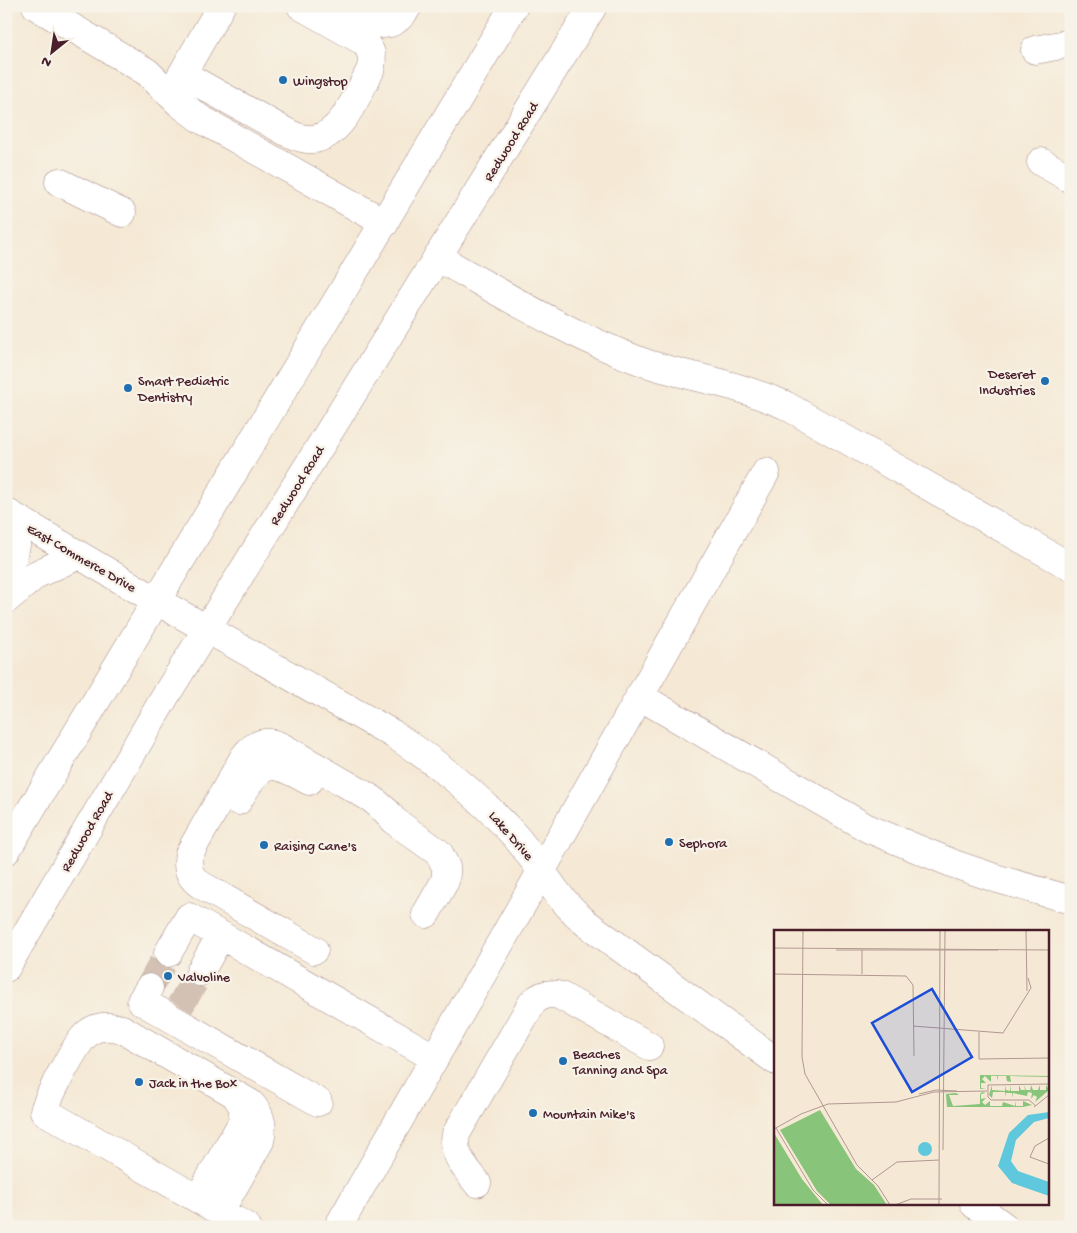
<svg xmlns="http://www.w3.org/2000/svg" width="1077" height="1233" viewBox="0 0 1077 1233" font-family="'Gochi Hand',sans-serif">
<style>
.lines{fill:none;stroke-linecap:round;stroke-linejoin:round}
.minor-tunnel{stroke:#d3c1b3;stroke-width:28;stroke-dasharray:28 14;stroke-linecap:butt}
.minor-casing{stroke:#a08480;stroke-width:29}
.major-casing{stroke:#a08480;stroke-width:29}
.minor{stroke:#fff;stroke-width:28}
.major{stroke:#fff;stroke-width:28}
.poi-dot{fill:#1f6fb2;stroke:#f7f3e8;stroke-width:2}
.labels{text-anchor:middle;stroke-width:4.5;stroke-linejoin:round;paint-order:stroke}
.poi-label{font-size:14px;fill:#4a1f2b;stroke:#f7f3e8;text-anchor:start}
.street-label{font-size:14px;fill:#4a1f2b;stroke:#f7f3e8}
.inset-road{fill:none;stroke:#b19891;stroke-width:1}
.view{fill:#1d4ed8;fill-opacity:0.15;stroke:#1d4ed8;stroke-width:2.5}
.inset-edge{fill:none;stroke:#4a1f2b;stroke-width:2.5}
</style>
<rect width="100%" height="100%" fill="#f7f3e8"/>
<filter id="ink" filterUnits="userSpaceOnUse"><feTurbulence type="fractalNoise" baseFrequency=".02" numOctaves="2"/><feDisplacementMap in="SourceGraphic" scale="10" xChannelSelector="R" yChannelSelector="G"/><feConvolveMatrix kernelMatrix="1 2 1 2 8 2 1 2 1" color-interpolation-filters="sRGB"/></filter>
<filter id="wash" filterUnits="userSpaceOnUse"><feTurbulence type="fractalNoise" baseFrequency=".0096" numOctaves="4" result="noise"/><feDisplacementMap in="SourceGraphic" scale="20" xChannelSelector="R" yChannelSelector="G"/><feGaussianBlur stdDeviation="1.12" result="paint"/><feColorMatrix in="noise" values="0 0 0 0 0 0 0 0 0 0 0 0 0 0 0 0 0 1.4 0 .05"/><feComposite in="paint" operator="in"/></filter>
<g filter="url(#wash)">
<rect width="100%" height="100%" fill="#f5e9d5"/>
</g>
<g filter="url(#ink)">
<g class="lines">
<path class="minor-tunnel" d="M 149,988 L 168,953
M 180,1006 L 200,972"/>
<defs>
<path id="minor" d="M 36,6 L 147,72 L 179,103 L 199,118 L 385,223
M 343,6 C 367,20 389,38 408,6
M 1035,50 L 1071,43
M 182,74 L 290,134 C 297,137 305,140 313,139 C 341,137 358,93 370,71 C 374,57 372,49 361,40 L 301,6
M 173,90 L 221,6
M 1041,162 L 1071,179
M 59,182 L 122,213
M 437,257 C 504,295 568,334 640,361 C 667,371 696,376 724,384 C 745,389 765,397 785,405 L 1071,567
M 6,512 L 157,601 L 393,734 C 440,765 478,795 516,837 C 530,854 542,872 555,890 C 564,902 575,913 586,923 L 776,1061
M 6,575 L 13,557 L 22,521
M 6,600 L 37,574 L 79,555
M 639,696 L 867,828 L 954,864 L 998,879 L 1071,900
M 238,801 C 261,761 268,757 309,781
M 314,950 L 201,885 C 189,877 186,868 189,854 L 244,757 C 254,743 267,739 282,747 L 372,799 L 387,812 L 393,820 L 439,853 L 446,867 L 446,874 L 445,881 L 426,914
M 168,953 L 189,917 L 435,1058
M 200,972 L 221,935
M 149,988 L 141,1001 L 318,1102
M 477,1183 C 466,1168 451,1154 456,1134 L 532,1003 C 541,994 549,992 561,996 L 649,1046
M 198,1199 L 243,1121 L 243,1107 L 236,1096
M 974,1204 L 1005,1227
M 220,1211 L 260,1141 C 264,1126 261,1114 250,1103 L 122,1029 C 111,1026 98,1025 88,1033 C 76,1042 49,1095 44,1111 L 247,1227
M 338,1227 L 542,870 L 766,472"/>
<path id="major" d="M 6,851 L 514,6
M 6,968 L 169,690 L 593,6"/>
</defs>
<use href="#minor" class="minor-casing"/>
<use href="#major" class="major-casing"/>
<use href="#minor" class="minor"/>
<use href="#major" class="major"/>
</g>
</g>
<g class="poi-dot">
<circle cx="283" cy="80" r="5"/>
<circle cx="1045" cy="381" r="5"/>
<circle cx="128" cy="388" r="5"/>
<circle cx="669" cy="842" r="5"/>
<circle cx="264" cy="845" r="5"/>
<circle cx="168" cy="976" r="5"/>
<circle cx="563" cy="1061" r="5"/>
<circle cx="139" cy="1082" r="5"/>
<circle cx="533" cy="1113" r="5"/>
</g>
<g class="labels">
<g class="poi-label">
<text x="293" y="85">Wingstop</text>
<text x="1035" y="378" text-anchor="end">Deseret<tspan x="1035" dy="16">Industries</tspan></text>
<text x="138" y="385">Smart Pediatric<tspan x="138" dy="16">Dentistry</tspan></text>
<text x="679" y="847">Sephora</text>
<text x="274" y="850">Raising Cane's</text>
<text x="178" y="981">Valvoline</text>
<text x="573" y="1058">Beaches<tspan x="573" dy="16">Tanning and Spa</tspan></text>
<text x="149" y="1087">Jack in the Box</text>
<text x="543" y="1118">Mountain Mike's</text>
</g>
<g class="street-label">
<text transform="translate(510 141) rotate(-58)" y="5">Redwood Road</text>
<text transform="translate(296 485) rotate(-58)" y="5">Redwood Road</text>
<text transform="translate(82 557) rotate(30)" y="5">East Commerce Drive</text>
<text transform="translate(86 831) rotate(-60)" y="5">Redwood Road</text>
<text transform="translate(512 835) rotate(49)" y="5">Lake Drive</text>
</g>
</g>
<g transform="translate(774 930)">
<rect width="275" height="275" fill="#f5e9d5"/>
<path d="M 206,145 L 275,146 L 275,147 L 236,146 L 237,152 L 233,151 L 232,146 L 224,146 L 223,151 L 223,146 L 217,146 L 217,152 L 211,146 L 208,149 L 212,153 L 207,153 L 207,158 L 212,158 L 206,159 ZM 218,155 L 218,160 L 231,161 L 231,155 L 232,160 L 236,161 L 237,155 L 237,161 L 245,161 L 245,155 L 247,160 L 251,160 L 250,155 L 252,160 L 256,160 L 256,155 L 257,162 L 257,155 L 259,160 L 264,160 L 266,155 L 266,160 L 272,160 L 272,155 L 275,160 L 261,172 L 263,167 L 260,165 L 257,169 L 258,163 L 254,162 L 253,166 L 239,163 L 239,168 L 238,163 L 232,163 L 232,167 L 231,162 L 219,162 L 218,168 L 215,165 ZM 208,162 L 212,163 L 207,164 L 207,169 L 212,168 L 208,172 L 211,175 L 216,171 L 216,176 L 228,176 L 229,172 L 241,176 L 241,171 L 242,176 L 249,176 L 249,171 L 258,175 L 249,177 L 173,177 L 172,164 L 182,163 L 185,165 L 175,165 L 179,176 L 206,174 L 206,164 ZM 46,180 L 82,239 L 100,255 L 113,275 L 57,275 L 43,261 L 6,200 ZM 0,203 L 28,249 L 49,275 L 0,275 Z" fill="#88c57a"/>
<path d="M 275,182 L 275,188 L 260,192 L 242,210 L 237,231 L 244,241 L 275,252 L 275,266 L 238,253 L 224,236 L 235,203 L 254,185 ZM144 219a7 7 0 1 1 14 0a7 7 0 1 1-14 0Z" fill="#60c8dd"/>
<path class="inset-road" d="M 29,0 L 28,127 L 31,144 L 83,235 L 104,256 L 116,275M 252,0 L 253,61M 0,18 L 275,20M 62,20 L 224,20M 88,20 L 88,44M 0,44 L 132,46 L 139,55 L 140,126M 139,96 L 229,103 L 257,58 L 254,48M 205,102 L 205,129 L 275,128M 145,164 L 162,160 L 183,161M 262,176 L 255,170 L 217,170 L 214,167 L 214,155 L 275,154M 260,177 L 275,165M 2,198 L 39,260 L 54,275M 0,199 L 27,184 L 54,174 L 122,172 L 160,162 L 213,161M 275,208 L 261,216 L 256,227 L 275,234M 169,220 L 171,0M 98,250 L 123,232 L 165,230M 121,275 L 137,269 L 168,269M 165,275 L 166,0"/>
<path class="view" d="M 158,59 L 198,127 L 138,162 L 98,93 Z"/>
<rect width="275" height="275" class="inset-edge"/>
</g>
<rect width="1077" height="1233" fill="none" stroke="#f7f3e8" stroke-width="25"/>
<g transform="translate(52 52) rotate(210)" stroke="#f7f3e8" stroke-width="4" paint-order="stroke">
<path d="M0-4L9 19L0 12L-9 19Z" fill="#4a1f2b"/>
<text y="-8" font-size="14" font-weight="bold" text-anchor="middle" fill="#4a1f2b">N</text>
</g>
</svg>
